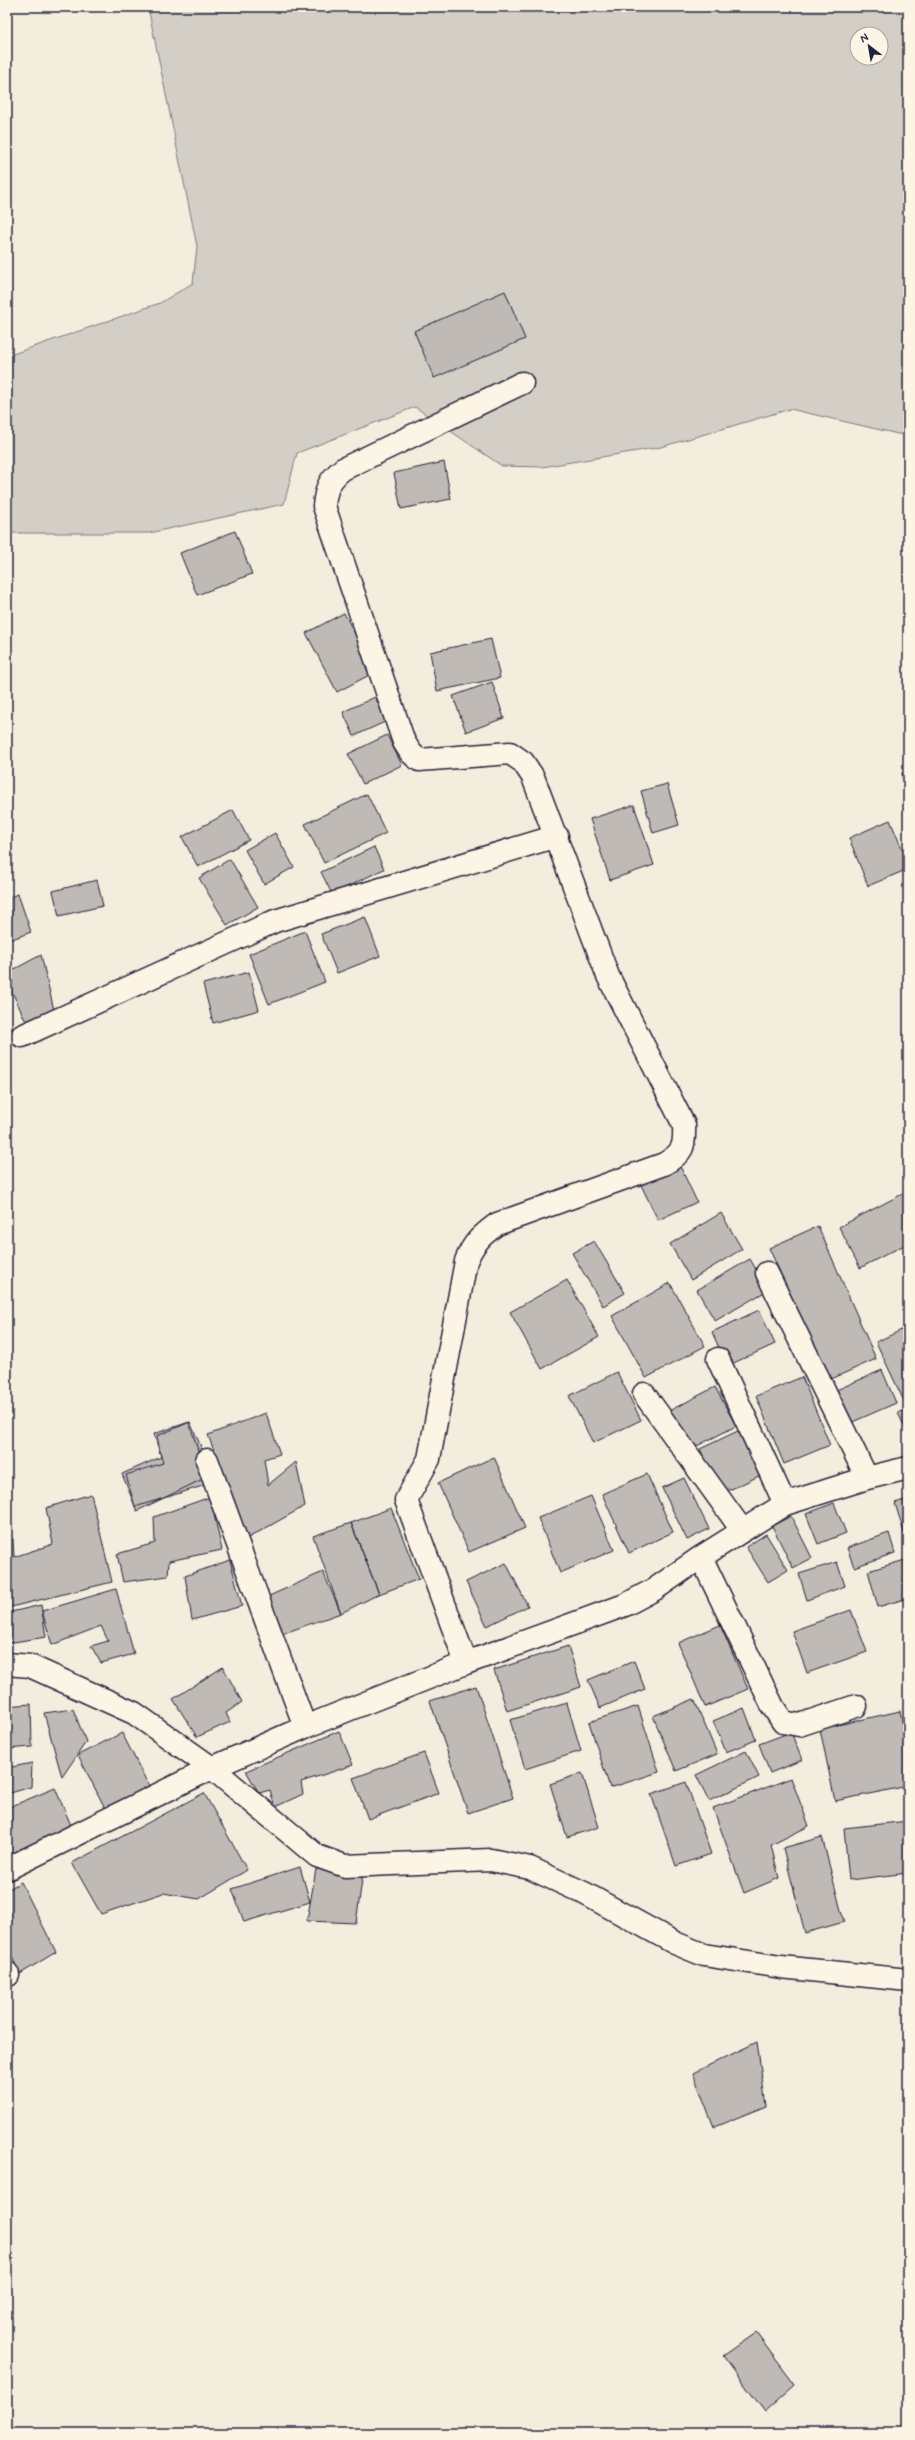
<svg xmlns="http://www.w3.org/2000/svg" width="915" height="2440" viewBox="0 0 915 2440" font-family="Mynerve,sans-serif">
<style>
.green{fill:#d4cfc6;stroke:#7b7880;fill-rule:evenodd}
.building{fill:#bfbab6;stroke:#22223b}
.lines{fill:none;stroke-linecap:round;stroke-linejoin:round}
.street-casing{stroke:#22223b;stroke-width:25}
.street{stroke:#fcf5e5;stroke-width:22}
</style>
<rect width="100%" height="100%" fill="#f3edde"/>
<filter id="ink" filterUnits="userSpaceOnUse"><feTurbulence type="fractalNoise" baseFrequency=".025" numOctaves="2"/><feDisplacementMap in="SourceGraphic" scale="8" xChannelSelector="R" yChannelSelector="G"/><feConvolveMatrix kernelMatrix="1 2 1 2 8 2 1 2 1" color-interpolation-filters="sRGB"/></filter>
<g filter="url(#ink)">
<path class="green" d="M 148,7 L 908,7 L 908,435 L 898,434 L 790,409 L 661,447 L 542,467 L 502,466 L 415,407 L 297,453 L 284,504 L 149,533 L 7,533 L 7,356 L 160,303 L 193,283 L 197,246 ZM 857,34 L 881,34 L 881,58 L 857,58 Z"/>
<path class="building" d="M 505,291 L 525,339 L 434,378 L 414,331 Z
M 444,462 L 451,499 L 401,509 L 394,473 Z
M 235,531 L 252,574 L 197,595 L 180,553 Z
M 344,613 L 375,672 L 337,692 L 306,633 Z
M 491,639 L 500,678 L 437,691 L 430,652 Z
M 492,682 L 504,718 L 466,732 L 453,696 Z
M 375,697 L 387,721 L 354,736 L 343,712 Z
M 387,735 L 402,765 L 363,784 L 348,754 Z
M 908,772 L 908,801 L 907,801 L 902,773 Z
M 667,784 L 679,825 L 653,833 L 641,791 Z
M 367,794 L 386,833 L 324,863 L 305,824 Z
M 634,805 L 654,865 L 610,880 L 590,819 Z
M 233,810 L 249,840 L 198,867 L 182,837 Z
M 890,820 L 908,863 L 908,869 L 868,886 L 849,838 Z
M 275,833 L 294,867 L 264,884 L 245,850 Z
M 374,847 L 384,869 L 332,894 L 321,872 Z
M 230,859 L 258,907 L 227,925 L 199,878 Z
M 97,880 L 103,906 L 59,916 L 53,891 Z
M 18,894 L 31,932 L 7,941 L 7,898 Z
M 365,917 L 380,956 L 337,973 L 321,934 Z
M 305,931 L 325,982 L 269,1004 L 249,954 Z
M 41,955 L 54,1010 L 27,1024 L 7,981 L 7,973 Z
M 249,972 L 259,1010 L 213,1023 L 203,984 Z
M 680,1166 L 697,1202 L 658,1220 L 641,1185 Z
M 908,1191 L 908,1243 L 860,1268 L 839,1227 Z
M 721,1213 L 742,1249 L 691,1280 L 670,1244 Z
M 818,1226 L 876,1359 L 829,1380 L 769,1248 Z
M 594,1241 L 625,1293 L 603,1306 L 572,1253 Z
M 750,1259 L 768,1290 L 715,1321 L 697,1290 Z
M 567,1280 L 599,1337 L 542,1369 L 510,1312 Z
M 670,1283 L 705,1346 L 646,1378 L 612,1316 Z
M 759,1310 L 775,1344 L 727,1366 L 712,1332 Z
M 908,1327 L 908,1397 L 903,1399 L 876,1342 Z
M 882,1370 L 896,1403 L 848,1424 L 834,1391 Z
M 617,1372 L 641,1420 L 593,1443 L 569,1396 Z
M 802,1377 L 830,1445 L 784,1464 L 756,1396 Z
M 715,1387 L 736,1426 L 689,1450 L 669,1411 Z
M 908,1409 L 908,1434 L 898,1413 Z
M 266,1413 L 280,1454 L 264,1459 L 268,1485 L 296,1462 L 305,1506 L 248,1538 L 208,1435 Z
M 189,1422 L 209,1484 L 135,1507 L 126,1475 L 163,1463 L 154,1434 Z
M 190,1422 L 213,1474 L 137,1511 L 122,1474 L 161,1457 L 157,1436 Z
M 740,1430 L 761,1475 L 721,1494 L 700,1449 Z
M 494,1457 L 525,1528 L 469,1552 L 438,1483 Z
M 647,1474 L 673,1532 L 629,1553 L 602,1494 Z
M 684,1478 L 709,1529 L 687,1540 L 662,1488 Z
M 91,1494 L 112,1582 L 7,1608 L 7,1540 L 13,1539 L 14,1557 L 53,1544 L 46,1508 Z
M 591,1496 L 614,1550 L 560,1573 L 538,1518 Z
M 210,1497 L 222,1550 L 169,1561 L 168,1576 L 123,1582 L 117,1554 L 155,1543 L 154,1517 Z
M 908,1499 L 908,1546 L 895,1503 Z
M 834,1503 L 846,1533 L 818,1544 L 806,1514 Z
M 391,1508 L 419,1579 L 379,1594 L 351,1523 Z
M 791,1516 L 812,1558 L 793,1568 L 772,1526 Z
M 351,1523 L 379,1594 L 341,1613 L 313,1536 Z
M 889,1533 L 895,1553 L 854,1567 L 847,1548 Z
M 766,1534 L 788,1570 L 768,1582 L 746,1547 Z
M 230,1560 L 242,1606 L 192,1620 L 185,1576 Z
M 905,1560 L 908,1572 L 908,1598 L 878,1607 L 868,1571 Z
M 837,1562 L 845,1586 L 807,1600 L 799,1574 Z
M 506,1563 L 528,1606 L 487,1626 L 466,1582 Z
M 323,1572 L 341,1613 L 273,1637 L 260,1600 Z
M 116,1589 L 134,1654 L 101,1663 L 91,1646 L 108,1641 L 101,1626 L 52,1645 L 42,1611 Z
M 41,1605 L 46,1637 L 7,1643 L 7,1613 Z
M 851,1610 L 867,1652 L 807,1673 L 792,1631 Z
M 720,1625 L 748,1689 L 705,1707 L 678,1643 Z
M 568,1646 L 581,1687 L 507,1711 L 494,1670 Z
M 634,1661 L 645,1689 L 600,1708 L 588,1680 Z
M 223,1667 L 242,1702 L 226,1713 L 230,1722 L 197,1737 L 173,1699 Z
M 476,1686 L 513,1798 L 468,1813 L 430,1701 Z
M 694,1699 L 717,1754 L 676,1771 L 653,1716 Z
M 567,1703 L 581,1751 L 525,1769 L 510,1720 Z
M 31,1704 L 32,1747 L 7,1749 L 7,1706 Z
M 638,1706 L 659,1772 L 610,1788 L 589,1722 Z
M 744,1708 L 756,1740 L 726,1752 L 713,1721 Z
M 73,1709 L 86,1742 L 62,1777 L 44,1713 Z
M 900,1711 L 908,1750 L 908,1786 L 835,1801 L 820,1729 Z
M 339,1731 L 353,1765 L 301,1782 L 303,1794 L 275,1807 L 270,1790 L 259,1793 L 246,1771 Z
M 791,1732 L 802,1760 L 770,1773 L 759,1744 Z
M 122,1733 L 152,1792 L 108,1814 L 78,1755 Z
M 746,1751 L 759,1777 L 709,1801 L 696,1775 Z
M 424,1753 L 439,1793 L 368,1819 L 353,1778 Z
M 32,1763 L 31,1787 L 7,1794 L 7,1768 Z
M 582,1773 L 599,1827 L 567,1837 L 550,1784 Z
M 791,1778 L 809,1826 L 771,1845 L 779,1878 L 744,1893 L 713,1808 Z
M 686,1782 L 711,1854 L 676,1866 L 651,1794 Z
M 55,1788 L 73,1830 L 7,1857 L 7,1808 Z
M 204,1793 L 247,1870 L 199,1899 L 163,1893 L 101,1914 L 72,1863 Z
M 908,1821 L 908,1873 L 849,1880 L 844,1828 Z
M 822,1837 L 844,1922 L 805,1933 L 783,1848 Z
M 300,1867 L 310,1902 L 244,1922 L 232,1889 Z
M 316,1869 L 363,1873 L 356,1923 L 307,1921 Z
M 21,1882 L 56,1952 L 20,1974 L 7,1946 L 7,1890 Z
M 757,2042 L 766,2106 L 714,2127 L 693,2073 Z
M 756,2333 L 795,2385 L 765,2412 L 723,2356 Z"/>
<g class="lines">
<defs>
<path id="street" d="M 22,1036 L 275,921 L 557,836
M 767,1273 L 867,1478
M 718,1359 L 785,1504
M 644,1394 L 742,1530
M 207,1460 L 305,1727
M 701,1557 L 773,1707 L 783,1722 L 799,1725 L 856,1706
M 466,1663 L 406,1500 L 429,1459 L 466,1261 C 473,1243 482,1235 497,1224 L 664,1164 C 683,1153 685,1147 684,1125 L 608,976 L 533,777 L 523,762 L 510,753 L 419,760 L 411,753 L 404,742 L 324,506 C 326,488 329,480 343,469 L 522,383
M 7,1664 L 30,1666 L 134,1713 L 212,1768 L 317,1856 L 345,1866 L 491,1860 L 530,1868 L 584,1893 L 675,1943 L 704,1955 L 781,1967 L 908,1980
M 7,1869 L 212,1768 L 305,1727 L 466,1663 L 625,1605 L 655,1589 L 701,1557 L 785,1504 L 867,1478 L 908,1468
M 7,1973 L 8,1975"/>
</defs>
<use href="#street" class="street-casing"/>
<use href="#street" class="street"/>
</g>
</g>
<rect width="915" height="2440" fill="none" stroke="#fcf5e5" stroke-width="24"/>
<rect x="12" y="12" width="891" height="2416" fill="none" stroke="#22223b" stroke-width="1.5" filter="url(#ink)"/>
<g transform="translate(869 46) rotate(329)"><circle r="19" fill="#fcf5e5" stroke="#a5a1a1"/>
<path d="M0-3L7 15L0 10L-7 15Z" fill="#22223b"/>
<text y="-6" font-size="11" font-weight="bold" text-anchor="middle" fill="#22223b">N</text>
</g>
</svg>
